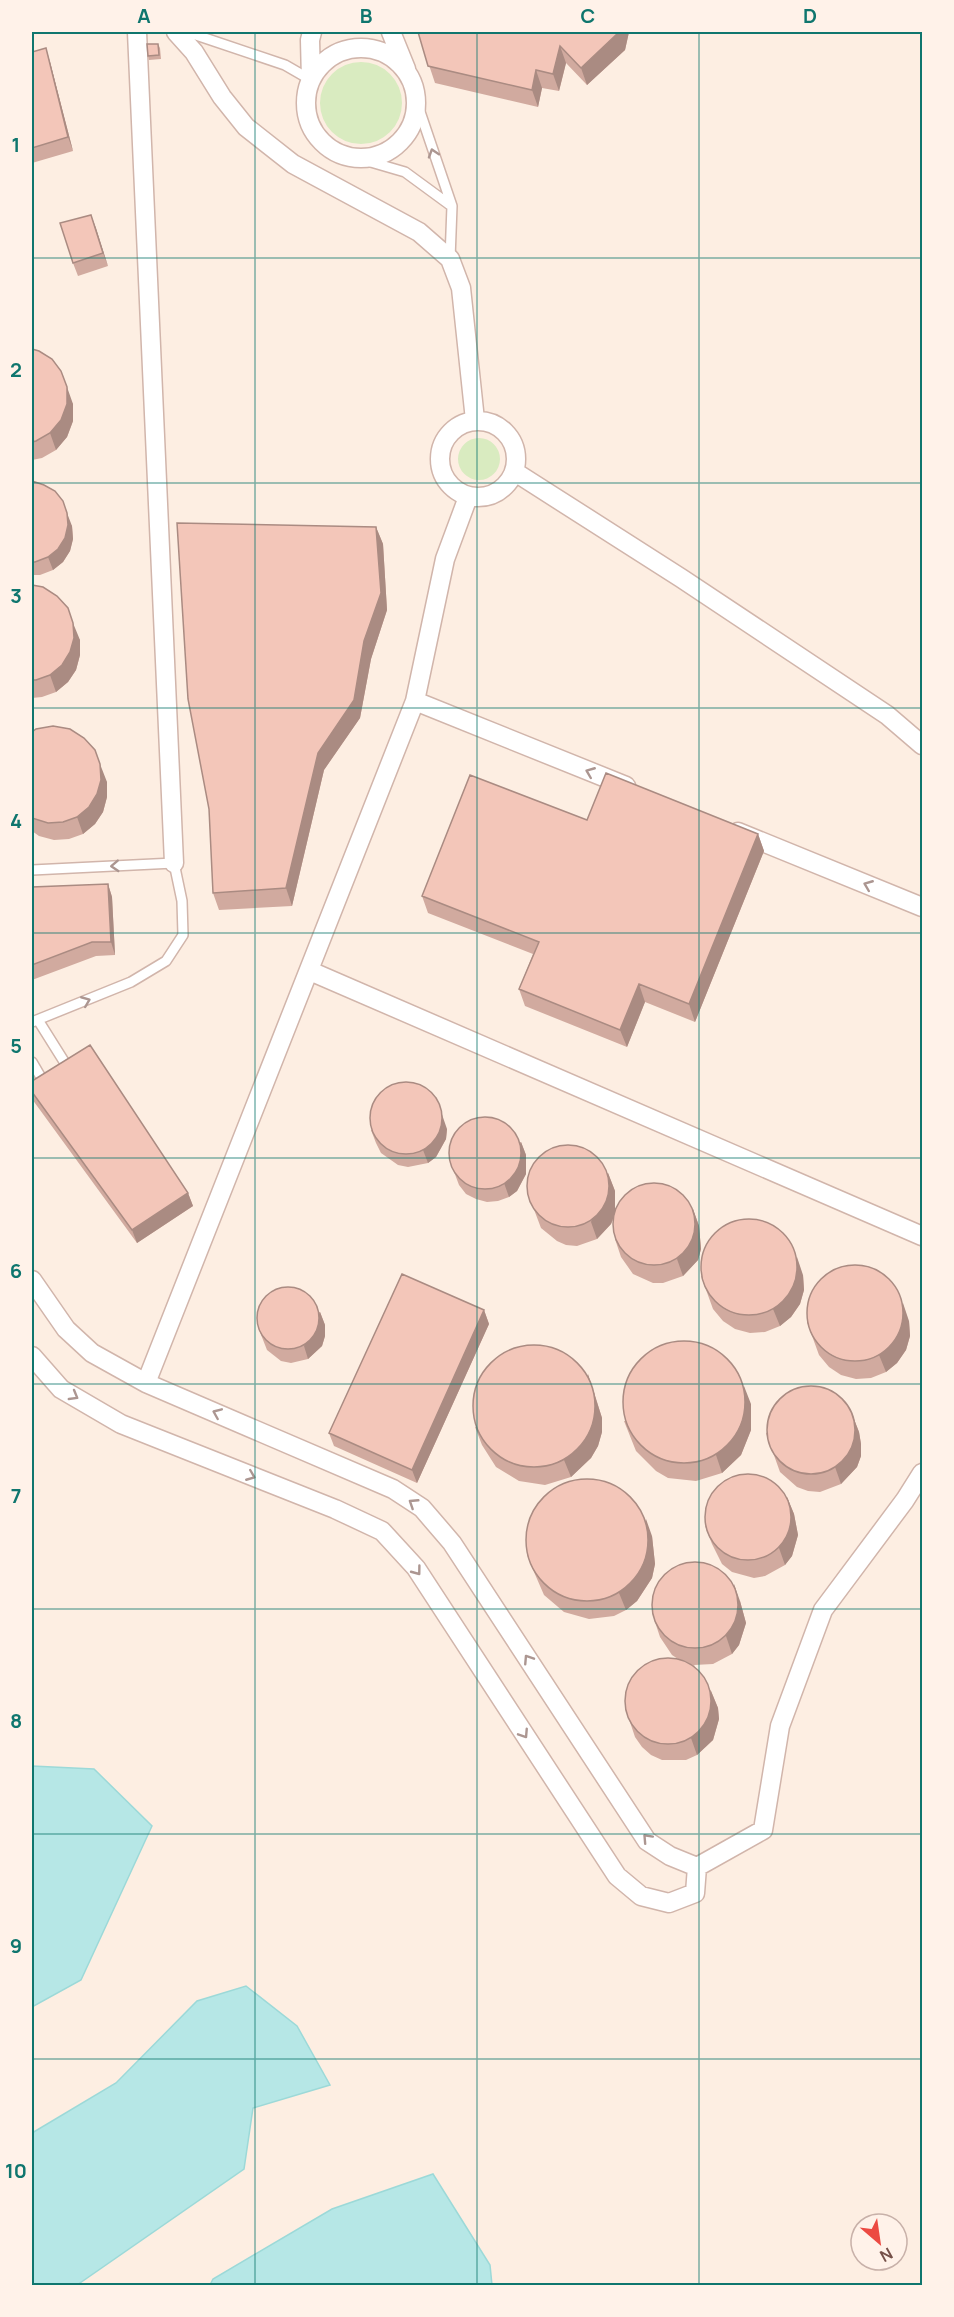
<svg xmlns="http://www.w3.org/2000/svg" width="954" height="2317" viewBox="0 0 954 2317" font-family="Manrope,sans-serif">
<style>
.green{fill:#d9ebc0}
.water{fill:#b6e7e6;stroke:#9cd9d8;stroke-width:1.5}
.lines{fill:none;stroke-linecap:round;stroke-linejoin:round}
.service-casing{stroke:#d1b5ab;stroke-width:12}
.minor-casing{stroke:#d1b5ab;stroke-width:21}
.service{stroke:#fff;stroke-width:9}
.minor{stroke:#fff;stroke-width:18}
.wall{fill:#d1aa9f}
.shaded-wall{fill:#aa8b82}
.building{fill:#f3c6b9;stroke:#aa8b82;stroke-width:1.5}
.oneway{stroke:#ac9691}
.grid{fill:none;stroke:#0f766e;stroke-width:1.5;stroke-opacity:0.55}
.neatline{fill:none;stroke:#0f766e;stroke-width:2}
.grid-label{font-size:20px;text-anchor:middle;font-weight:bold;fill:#0f766e}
</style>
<rect width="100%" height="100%" fill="#fdeee2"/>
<path class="green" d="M320 103a41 41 0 1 1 82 0a41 41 0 1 1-82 0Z
M458 459a21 21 0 1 1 42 0a21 21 0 1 1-42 0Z"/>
<path class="water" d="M 32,1766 L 94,1769 L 152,1826 L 81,1980 L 32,2007 Z
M 246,1986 L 297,2026 L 330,2085 L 253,2108 L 244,2169 L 77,2285 L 32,2285 L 32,2133 L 116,2083 L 197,2001 Z
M 433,2174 L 490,2265 L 492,2285 L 210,2285 L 213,2279 L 332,2209 Z"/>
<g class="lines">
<defs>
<path id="service" d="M 187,32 L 285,65 L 311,80
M 416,100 L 452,206 L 450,259
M 357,158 L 405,172 L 450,205
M 32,870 L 174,863 L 182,901 L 183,935 L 166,961 L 131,982 L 32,1022
M 38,1020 L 70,1071
M 32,1062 L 46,1086"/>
<path id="minor" d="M 137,32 L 174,863
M 176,32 L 194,52 L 222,97 L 246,127 L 293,164 L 419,232 L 450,259 L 461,288 L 475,420
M 391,32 L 406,69
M306 103a55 55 0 1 1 110 0a55 55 0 1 1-110 0Z
M 311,80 L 310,40 L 312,32
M440 459a38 38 0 1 1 76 0a38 38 0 1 1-76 0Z
M 515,472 L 681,578 L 887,715 L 922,745
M 415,701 L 626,786
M 738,832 L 922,907
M 310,971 L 922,1236
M 32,1280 L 66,1329 L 92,1353 L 146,1383 L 393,1489 L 422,1508 L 452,1543 L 647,1841 L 670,1856 L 697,1867
M 32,1356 L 61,1389 L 121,1424 L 335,1509 L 382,1531 L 416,1568 L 617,1876 L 641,1896 L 669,1903 L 695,1893 L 697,1867
M 146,1383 L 415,701 L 445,559 L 468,497
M 697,1867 L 763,1830 L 780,1726 L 823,1610 L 905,1500 L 922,1473"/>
</defs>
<use href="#service" class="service-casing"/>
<use href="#minor" class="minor-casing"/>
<use href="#service" class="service"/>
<use href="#minor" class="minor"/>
</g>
<path class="wall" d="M 418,32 L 629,32 L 625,50 L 587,85 L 566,63 L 559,91 L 542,88 L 538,107 L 435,83 Z
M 158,44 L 160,48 L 161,59 L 149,60 L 148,56 Z
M 32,52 L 50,62 L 73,151 L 32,163 Z
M 91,215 L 108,266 L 78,276 L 73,263 Z
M 32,349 L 73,404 L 73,421 L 67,437 L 56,450 L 42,458 L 32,460 Z
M 32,481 L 72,526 L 73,539 L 70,551 L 63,562 L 53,570 L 40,575 L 32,575 Z
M 376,527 L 383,544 L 387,610 L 371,659 L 360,718 L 324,770 L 292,906 L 219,910 L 213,893 L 209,809 Z
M 32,585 L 80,640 L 80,655 L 76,670 L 68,682 L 56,692 L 42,697 L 32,698 Z
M 32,732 L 107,782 L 107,797 L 103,812 L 95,824 L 83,834 L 69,839 L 54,840 L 39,836 L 32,831 Z
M 587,820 L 758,834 L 764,851 L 695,1022 L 645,1002 L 627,1047 L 525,1006 L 519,989 L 533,954 L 428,913 L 422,896 Z
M 108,884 L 112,897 L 115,955 L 96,956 L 32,980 L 32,887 Z
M 32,1081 L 188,1193 L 193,1206 L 137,1243 L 32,1099 Z
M 447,1129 L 446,1139 L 436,1157 L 428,1163 L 408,1167 L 398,1165 L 381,1153 L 376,1143 L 371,1130 Z
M 521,1142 L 526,1155 L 526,1174 L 517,1191 L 509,1197 L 498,1201 L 487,1202 L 476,1199 L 466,1194 L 459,1185 L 450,1161 Z
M 608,1173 L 615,1191 L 615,1208 L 693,1209 L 699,1226 L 701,1249 L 698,1260 L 683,1276 L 663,1283 L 653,1283 L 633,1274 L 621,1257 L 615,1239 L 614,1218 L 611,1224 L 597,1239 L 577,1246 L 566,1245 L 557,1241 L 541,1228 L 527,1191 Z
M 803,1275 L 804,1290 L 800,1304 L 791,1317 L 780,1326 L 765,1332 L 750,1333 L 735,1329 L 723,1321 L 713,1309 L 701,1276 Z
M 484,1310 L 489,1324 L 417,1483 L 334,1446 L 329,1433 Z
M 320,1312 L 325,1325 L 325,1336 L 322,1346 L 308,1359 L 291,1363 L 281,1361 L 267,1350 L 258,1327 Z
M 909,1321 L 910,1336 L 906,1350 L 897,1363 L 886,1372 L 871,1378 L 856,1379 L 841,1375 L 829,1367 L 819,1355 L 807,1322 Z
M 594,1392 L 602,1418 L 602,1432 L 598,1446 L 591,1458 L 571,1477 L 545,1485 L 519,1481 L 496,1467 L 482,1445 L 475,1427 Z
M 751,1404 L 751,1430 L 741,1455 L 722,1473 L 696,1481 L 668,1478 L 656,1471 L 636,1451 L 624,1421 Z
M 852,1414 L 859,1432 L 861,1444 L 861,1456 L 857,1467 L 841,1484 L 820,1492 L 808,1491 L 797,1487 L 780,1472 L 766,1433 Z
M 787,1497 L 794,1514 L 798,1535 L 792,1556 L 785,1565 L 765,1576 L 754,1578 L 732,1572 L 722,1564 L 712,1544 L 705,1526 Z
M 652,1536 L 655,1564 L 652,1578 L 637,1601 L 626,1610 L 614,1616 L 589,1619 L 564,1612 L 544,1595 L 534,1572 L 527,1555 Z
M 740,1601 L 746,1623 L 739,1645 L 732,1654 L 713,1664 L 694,1665 L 711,1691 L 718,1708 L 719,1719 L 713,1740 L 697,1755 L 686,1760 L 662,1760 L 651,1755 L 642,1747 L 635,1737 L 629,1719 L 678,1659 L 672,1655 L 660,1637 L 654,1619 Z"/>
<path class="shaded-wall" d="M 621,32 L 629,32 L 625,50 L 587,85 L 581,68 L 618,33 Z
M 560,46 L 566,63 L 559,91 L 553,74 Z
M 46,48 L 50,62 L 73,151 L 68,137 Z
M 536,70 L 542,88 L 538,107 L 532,90 Z
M 91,215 L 96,228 L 108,266 L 103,253 Z
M 67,387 L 73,404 L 73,421 L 67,437 L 56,450 L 50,433 Z
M 67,513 L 72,526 L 73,539 L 70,551 L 63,562 L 53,570 L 48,557 Z
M 376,527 L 383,544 L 387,610 L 371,659 L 360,718 L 324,770 L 292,906 L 286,888 L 318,753 Z
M 73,623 L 80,640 L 80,655 L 76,670 L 68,682 L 56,692 L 50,675 Z
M 100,764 L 107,782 L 107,797 L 103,812 L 95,824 L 83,834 L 77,817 Z
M 758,834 L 764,851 L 695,1022 L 689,1004 Z
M 108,884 L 112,897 L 115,955 L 111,942 Z
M 639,984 L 645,1002 L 627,1047 L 620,1030 Z
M 436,1097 L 447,1129 L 446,1139 L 436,1157 L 428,1163 L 423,1150 Z
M 521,1142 L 526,1155 L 526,1174 L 517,1191 L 509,1197 L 504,1183 Z
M 608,1173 L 615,1191 L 615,1213 L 611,1224 L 597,1239 L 591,1222 Z
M 188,1193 L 193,1206 L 137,1243 L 132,1230 Z
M 693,1209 L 699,1226 L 701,1249 L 698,1260 L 683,1276 L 677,1259 Z
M 797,1257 L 803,1275 L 804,1290 L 800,1304 L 791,1317 L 780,1326 L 773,1309 Z
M 903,1303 L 909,1321 L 910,1336 L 906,1350 L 897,1363 L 886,1372 L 879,1355 Z
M 484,1310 L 489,1324 L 417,1483 L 412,1470 Z
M 320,1312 L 325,1325 L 325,1336 L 322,1346 L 308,1359 L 304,1346 Z
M 588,1374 L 602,1418 L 602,1432 L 598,1446 L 591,1458 L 571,1477 L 564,1460 Z
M 744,1386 L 751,1404 L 751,1430 L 741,1455 L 722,1473 L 716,1455 Z
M 852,1414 L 859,1432 L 861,1444 L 861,1456 L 857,1467 L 841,1484 L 835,1467 Z
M 787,1497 L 794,1514 L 798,1535 L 792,1556 L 785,1565 L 779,1548 Z
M 646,1519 L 652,1536 L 655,1564 L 652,1578 L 637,1601 L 626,1610 L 619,1593 Z
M 734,1584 L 740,1601 L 746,1623 L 739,1645 L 732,1654 L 726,1636 Z
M 711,1691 L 718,1708 L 719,1719 L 713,1740 L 697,1755 L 691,1738 Z"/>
<path class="building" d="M 418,32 L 614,32 L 618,33 L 581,68 L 560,46 L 553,74 L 536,70 L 532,90 L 428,66 Z
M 147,44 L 158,44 L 159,55 L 148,56 Z
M 46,48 L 68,137 L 32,148 L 32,52 Z
M 91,215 L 103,253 L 73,263 L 60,223 Z
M 32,349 L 39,351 L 52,359 L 61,371 L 67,387 L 67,404 L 61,420 L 50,433 L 36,441 L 32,442 Z
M 32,481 L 44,485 L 55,491 L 63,501 L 67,513 L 68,525 L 65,538 L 58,549 L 48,557 L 35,562 L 32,562 Z
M 177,523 L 376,527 L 381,593 L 364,641 L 354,700 L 318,753 L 286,888 L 213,893 L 209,809 L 188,699 Z
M 32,585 L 43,587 L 57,596 L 68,608 L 73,623 L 74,638 L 70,652 L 62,665 L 50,675 L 36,680 L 32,680 Z
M 53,726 L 70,729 L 84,738 L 95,750 L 100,764 L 101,780 L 97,794 L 89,807 L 77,817 L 63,822 L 48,823 L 32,818 L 32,732 L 36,729 Z
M 606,773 L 758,834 L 689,1004 L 639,984 L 620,1030 L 519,989 L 539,942 L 422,896 L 470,775 L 587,820 Z
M 108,884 L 111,942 L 92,942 L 32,965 L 32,887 Z
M 90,1045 L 188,1193 L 132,1230 L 32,1092 L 32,1081 Z
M370 1118a36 36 0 1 1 72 0a36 36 0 1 1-72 0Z
M449 1153a36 36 0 1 1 72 0a36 36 0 1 1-72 0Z
M527 1186a41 41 0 1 1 82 0a41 41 0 1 1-82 0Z
M613 1224a41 41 0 1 1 82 0a41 41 0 1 1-82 0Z
M701 1267a48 48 0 1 1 96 0a48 48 0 1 1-96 0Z
M807 1313a48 48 0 1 1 96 0a48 48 0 1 1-96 0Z
M 402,1274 L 484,1310 L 412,1470 L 329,1433 Z
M257 1318a31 31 0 1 1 62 0a31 31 0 1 1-62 0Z
M623 1402a61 61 0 1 1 122 0a61 61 0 1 1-122 0Z
M473 1406a61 61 0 1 1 122 0a61 61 0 1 1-122 0Z
M767 1430a44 44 0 1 1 88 0a44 44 0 1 1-88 0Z
M705 1517a43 43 0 1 1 86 0a43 43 0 1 1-86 0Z
M526 1540a61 61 0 1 1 122 0a61 61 0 1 1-122 0Z
M652 1605a43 43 0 1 1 86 0a43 43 0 1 1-86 0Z
M625 1701a43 43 0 1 1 86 0a43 43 0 1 1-86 0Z"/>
<defs><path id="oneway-chevron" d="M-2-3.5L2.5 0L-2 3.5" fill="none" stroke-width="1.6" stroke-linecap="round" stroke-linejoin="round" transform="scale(1.5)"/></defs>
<g class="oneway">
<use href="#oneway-chevron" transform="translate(433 153) rotate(-108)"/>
<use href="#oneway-chevron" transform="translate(590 772) rotate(-158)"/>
<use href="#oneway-chevron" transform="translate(115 866) rotate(177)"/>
<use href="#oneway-chevron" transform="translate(868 885) rotate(-158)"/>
<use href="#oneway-chevron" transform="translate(86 1001) rotate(-22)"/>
<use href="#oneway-chevron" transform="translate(74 1396) rotate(30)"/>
<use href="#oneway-chevron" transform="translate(217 1413) rotate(-157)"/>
<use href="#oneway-chevron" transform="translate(251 1476) rotate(22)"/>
<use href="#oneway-chevron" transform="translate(413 1503) rotate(-147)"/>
<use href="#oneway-chevron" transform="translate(417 1571) rotate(53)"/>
<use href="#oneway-chevron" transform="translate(528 1659) rotate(-123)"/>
<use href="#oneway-chevron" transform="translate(524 1734) rotate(57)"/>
<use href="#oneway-chevron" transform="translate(647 1838) rotate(-133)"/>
</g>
<path class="grid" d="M 255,32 L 255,2286M 477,32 L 477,2286M 699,32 L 699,2286M 32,258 L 922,258M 32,483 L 922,483M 32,708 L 922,708M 32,933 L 922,933M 32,1158 L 922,1158M 32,1384 L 922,1384M 32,1609 L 922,1609M 32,1834 L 922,1834M 32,2059 L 922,2059"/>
<rect width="954" height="2317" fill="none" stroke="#fff2e9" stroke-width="66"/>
<g transform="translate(879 2242) rotate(151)"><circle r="28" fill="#fff2e9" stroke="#c8b1a9" stroke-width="1.5"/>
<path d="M0-4.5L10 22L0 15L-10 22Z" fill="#ec4a42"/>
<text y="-9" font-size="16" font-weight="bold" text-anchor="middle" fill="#755048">N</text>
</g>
<rect x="33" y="33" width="888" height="2251" class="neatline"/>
<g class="grid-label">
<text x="144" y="23">A</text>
<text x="366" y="23">B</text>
<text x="588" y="23">C</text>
<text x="810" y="23">D</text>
<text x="16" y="152">1</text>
<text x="16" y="377">2</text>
<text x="16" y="603">3</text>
<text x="16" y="828">4</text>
<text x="16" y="1053">5</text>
<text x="16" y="1278">6</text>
<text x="16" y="1503">7</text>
<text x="16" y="1728">8</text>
<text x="16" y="1953">9</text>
<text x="16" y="2178">10</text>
</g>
</svg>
